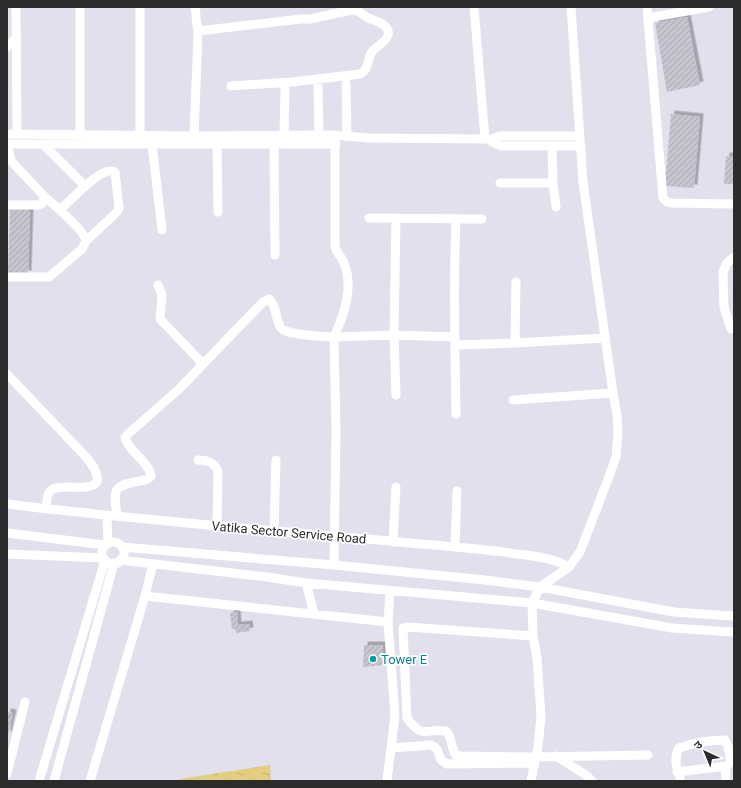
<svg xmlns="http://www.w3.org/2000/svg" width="741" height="788" viewBox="0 0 741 788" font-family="Roboto,'Noto Sans Devanagari',sans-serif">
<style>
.water{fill:url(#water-ripples)}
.building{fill:url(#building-hatch);filter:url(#shadow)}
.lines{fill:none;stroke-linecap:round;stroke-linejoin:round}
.minor{stroke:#fff;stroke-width:9}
.culture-dot{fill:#0f9aa8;stroke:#fff;stroke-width:1.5}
.labels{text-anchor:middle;stroke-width:3.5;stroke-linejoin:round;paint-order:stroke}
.street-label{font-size:13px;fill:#2c2c2c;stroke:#fff}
.culture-label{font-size:13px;fill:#0d838f;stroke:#fff;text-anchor:start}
</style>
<defs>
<pattern id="water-ripples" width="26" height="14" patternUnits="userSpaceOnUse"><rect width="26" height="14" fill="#e3cd7f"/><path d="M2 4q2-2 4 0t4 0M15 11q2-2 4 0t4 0" fill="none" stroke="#c3b06e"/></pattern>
<pattern id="building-hatch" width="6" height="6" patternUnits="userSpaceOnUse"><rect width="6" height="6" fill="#c6c5cf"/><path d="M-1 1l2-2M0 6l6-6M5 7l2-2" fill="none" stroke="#aaa9b2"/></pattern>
<filter id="shadow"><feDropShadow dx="3.5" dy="-3.5" stdDeviation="0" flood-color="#0004"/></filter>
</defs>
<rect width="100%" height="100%" fill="#e1e0ec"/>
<path class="water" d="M 270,765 L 271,781 L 178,781 L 180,779 Z"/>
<path class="building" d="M 687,17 L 700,85 L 667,92 L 655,23 Z
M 671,114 L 700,117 L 694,188 L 665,186 Z
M 726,156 L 734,156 L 734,184 L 724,184 Z
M 10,209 L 30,210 L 28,274 L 8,273 Z
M 237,612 L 238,625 L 249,624 L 250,631 L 236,633 L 235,629 L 232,629 L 230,613 Z
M 364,645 L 383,645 L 383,665 L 363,667 Z
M 7,712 L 13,713 L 8,735 L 7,735 Z"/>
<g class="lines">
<path class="minor" d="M 16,7 L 17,134
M 647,7 L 663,198 L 667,202 L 672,203 L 734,204
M 648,18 L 709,7
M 198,31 L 301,19 L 310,19 L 352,10 C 360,10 362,15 368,18 C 375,21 390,24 388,35 C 386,43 375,46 371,53 C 367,61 369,70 360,74 L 292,82 L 231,86
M 7,47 L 17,37
M 346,83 L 347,137
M 318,86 L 319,135
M 7,134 L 194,136 L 335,135 L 368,138 L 485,139 L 474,7
M 80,135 L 80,7
M 284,135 L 285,89
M 140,136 L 140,7
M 194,136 L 198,34 L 195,7
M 335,138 L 335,246 C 336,253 342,257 344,263 C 354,287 344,315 334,337 L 394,335 L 455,337
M 485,139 L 490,139 L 500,136 L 580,136
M 490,139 L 492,142 L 501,146 L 581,146
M 7,144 L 336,144
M 152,144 L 162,230
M 217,144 L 218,212
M 274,144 L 275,255
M 44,145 L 85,186
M 552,146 L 553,183 L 556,207
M 500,183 L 553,183
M 44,196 C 53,204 85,231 86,241
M 7,205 L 38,205 L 41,204 L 44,201 L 44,196 L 11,161 L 7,144
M 369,218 L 482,219
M 734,257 L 727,263 L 723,272 L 724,307 L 731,329 L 734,329
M 7,277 L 49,277 L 82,249 L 86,241 L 117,212 L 119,208 L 115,172 C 103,164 70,201 60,210
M 158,285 L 162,295 L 160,319 L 203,364
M 515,343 L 516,282
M 455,345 L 515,343 L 605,338
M 7,374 L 86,457 C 92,464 99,473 97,482 C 86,494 56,480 49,493 C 46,497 47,504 46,509
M 396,395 L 394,335 L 396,218
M 513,400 L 613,393
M 456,414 C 455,350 453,285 456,220 L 457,219
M 198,460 C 207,460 214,462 218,471 L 217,526
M 7,504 C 137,520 268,530 399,542 C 438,546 478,548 517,554 C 535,556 553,558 569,567
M 107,516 L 108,543
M 117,516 C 114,490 111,486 140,481 C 144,480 148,480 151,476 C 150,463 129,452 125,438 L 127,435 L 179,389 L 263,302 L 269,299 C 278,308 275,320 281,328 C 288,336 323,336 334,337 L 336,431 L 334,565
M 274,530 L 276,460
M 7,533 L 105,545
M 393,542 L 396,487
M102 553a11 11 0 1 1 22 0a11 11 0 1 1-22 0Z
M 122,547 L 334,565 L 485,580 L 540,587 L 674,612 L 734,616
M 455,547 L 457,491
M 7,554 L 103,558
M 120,560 L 267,577 L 306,583 L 532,603 L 672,628 L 734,632
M 306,583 L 314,613
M 145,596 L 388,622
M 532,603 L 540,587 L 569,567 L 580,552 L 610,474 L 616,457 L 618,432 L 617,415 L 613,393 L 583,182 L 571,7
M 533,636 L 407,627 L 403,628 L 407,718 C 423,740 426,728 446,731 C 453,737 450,748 456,755 L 461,756 L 536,757 L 648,755
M 391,748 L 431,745 L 437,749 L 441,760 L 447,764 L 535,763
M 556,756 L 586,775 L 592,781
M 725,766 L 726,781
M 677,772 L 727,766 L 731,761 L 728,747 L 725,740 C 710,740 693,743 679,748 C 673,759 677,770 681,781
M 7,774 L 25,702
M 39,781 L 105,560
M 54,781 L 114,563
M 90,781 L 145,596 L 153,564
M 387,781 L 395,715 L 388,622 L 390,591
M 531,781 L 538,747 L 541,716 L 537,658 L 533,636 L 532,603"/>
</g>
<circle class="culture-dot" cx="373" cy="659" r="4"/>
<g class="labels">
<g class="street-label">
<text transform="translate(289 532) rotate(5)" y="5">Vatika Sector Service Road</text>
</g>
<g class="culture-label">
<text x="381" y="664">Tower E</text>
</g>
</g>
<rect width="741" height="788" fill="none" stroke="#2c2c2c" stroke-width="16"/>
<g transform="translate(705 752) rotate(316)" stroke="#ffffff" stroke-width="3" paint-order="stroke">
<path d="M0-3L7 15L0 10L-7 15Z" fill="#2c2c2c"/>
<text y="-6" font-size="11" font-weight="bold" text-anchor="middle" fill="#2c2c2c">उ</text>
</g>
</svg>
